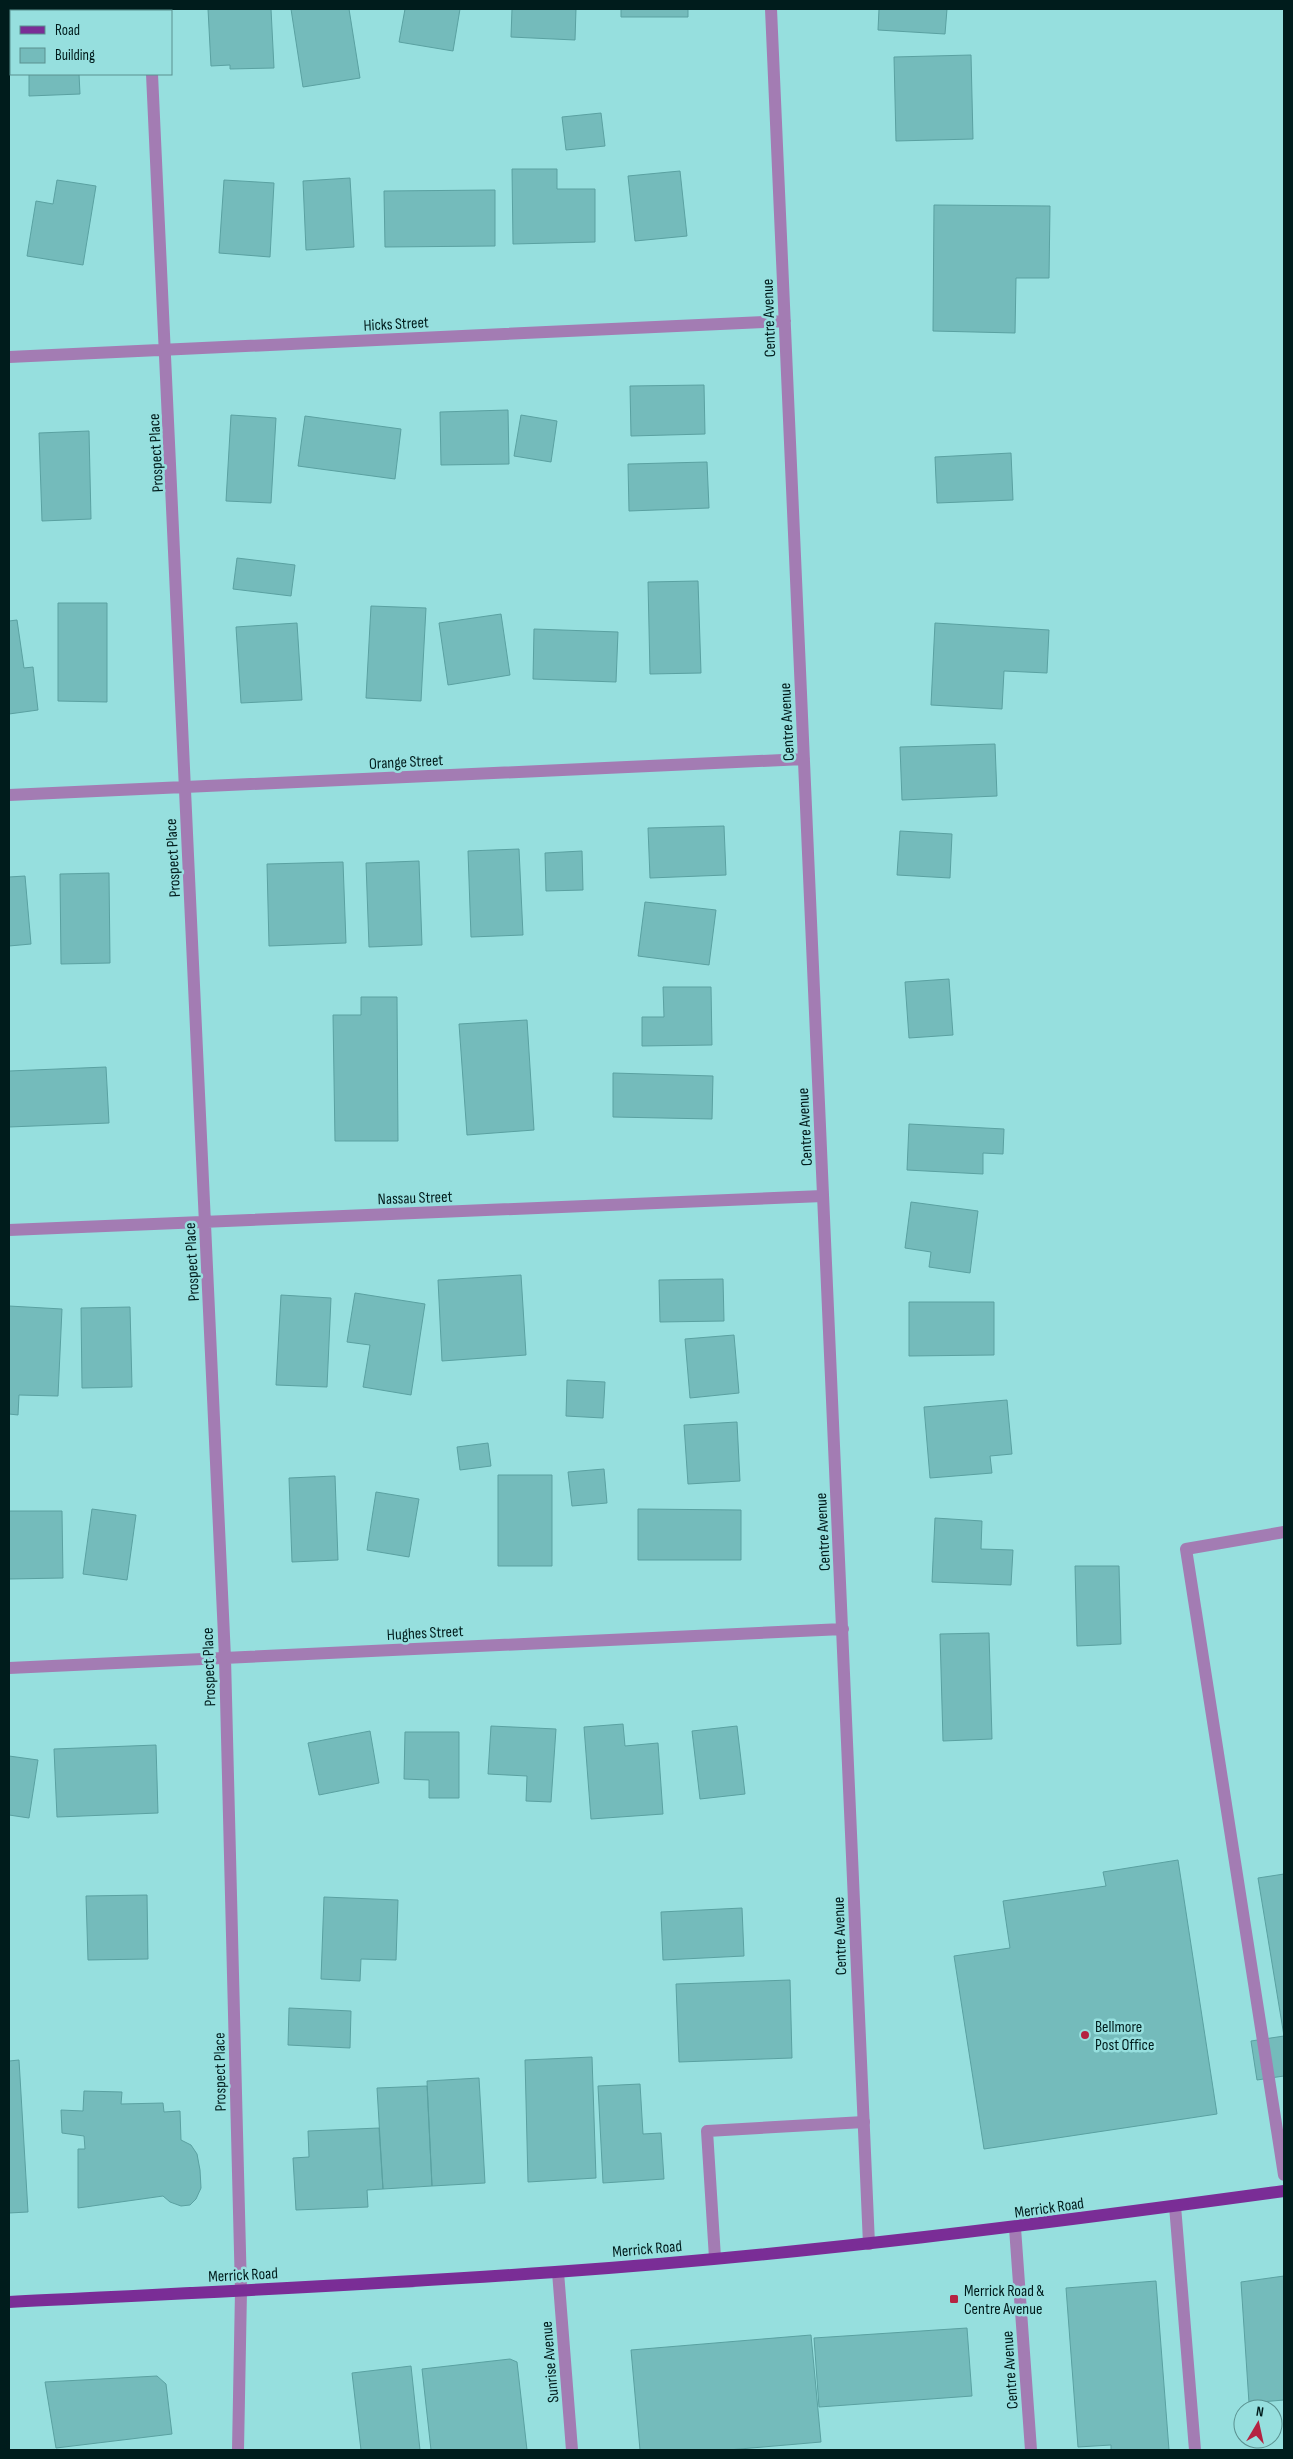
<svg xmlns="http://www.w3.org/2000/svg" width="1293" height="2459" viewBox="0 0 1293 2459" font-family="'Sofia Sans Condensed',sans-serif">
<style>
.building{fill:#74bbbb;stroke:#5aa1a1}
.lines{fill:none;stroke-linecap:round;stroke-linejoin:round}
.lane{stroke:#a37cb3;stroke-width:12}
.street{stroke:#a37cb3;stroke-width:12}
.primary{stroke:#7a2d96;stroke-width:12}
.poi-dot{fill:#b52342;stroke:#96dfde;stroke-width:2}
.labels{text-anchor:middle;stroke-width:5;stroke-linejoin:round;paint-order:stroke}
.street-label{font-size:16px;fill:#001c1c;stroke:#96dfde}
.poi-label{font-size:16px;fill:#001c1c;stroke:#96dfde;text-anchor:start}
</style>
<rect width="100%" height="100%" fill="#96dfde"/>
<path class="building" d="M 27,9 L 77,9 L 77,11 L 27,11 Z
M 208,9 L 271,9 L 274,68 L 230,69 L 230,65 L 211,66 Z
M 291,9 L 349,9 L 360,78 L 303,87 Z
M 405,9 L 460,9 L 453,51 L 399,42 Z
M 512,9 L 576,9 L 575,40 L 511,37 Z
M 621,9 L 688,9 L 688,17 L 621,17 Z
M 879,9 L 947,9 L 945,34 L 878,30 Z
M 971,55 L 973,139 L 896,141 L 894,57 Z
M 29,74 L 79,74 L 80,94 L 29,96 Z
M 601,113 L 605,146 L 566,150 L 562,117 Z
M 512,169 L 557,169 L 557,189 L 595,189 L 595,242 L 513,244 Z
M 680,171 L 687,236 L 635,241 L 628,176 Z
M 350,178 L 354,247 L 306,250 L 303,181 Z
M 57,180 L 96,186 L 83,265 L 27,256 L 36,201 L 53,204 Z
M 224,180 L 274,183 L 270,257 L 219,253 Z
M 495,190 L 495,246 L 385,247 L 384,191 Z
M 934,205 L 1050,206 L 1049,278 L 1016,278 L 1015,333 L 933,331 Z
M 704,385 L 705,434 L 631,436 L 630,386 Z
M 508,410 L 509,464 L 441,465 L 440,412 Z
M 231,415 L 276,418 L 271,503 L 226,501 Z
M 521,415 L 557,421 L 551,462 L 514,456 Z
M 305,416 L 401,429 L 395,479 L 298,466 Z
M 89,431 L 91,519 L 42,521 L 39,433 Z
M 1011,453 L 1013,500 L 937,503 L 935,457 Z
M 707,462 L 709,508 L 629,511 L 628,464 Z
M 237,558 L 295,565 L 291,596 L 233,589 Z
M 698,581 L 701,673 L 650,674 L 648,582 Z
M 58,603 L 107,603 L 107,702 L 58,701 Z
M 371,606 L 426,608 L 421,701 L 366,698 Z
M 501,614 L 510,675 L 448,685 L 439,623 Z
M 17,620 L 24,668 L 33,667 L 38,710 L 9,714 L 9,621 Z
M 297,623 L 302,700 L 241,703 L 236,627 Z
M 935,623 L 1049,630 L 1047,673 L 1004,671 L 1002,709 L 931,705 Z
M 534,629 L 618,632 L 616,682 L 533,679 Z
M 995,744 L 997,796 L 902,800 L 900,747 Z
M 724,826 L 726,875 L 650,878 L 648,828 Z
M 900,831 L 952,834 L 950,878 L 897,875 Z
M 519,849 L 523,935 L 471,937 L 468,851 Z
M 582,851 L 583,890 L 546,891 L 545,853 Z
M 419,861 L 422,945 L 369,947 L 366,863 Z
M 343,862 L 346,943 L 269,946 L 267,864 Z
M 109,873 L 110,963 L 61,964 L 60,874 Z
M 25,876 L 31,944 L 9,946 L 9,877 Z
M 645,902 L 716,910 L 709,965 L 638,956 Z
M 949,979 L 953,1035 L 909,1038 L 905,982 Z
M 663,987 L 711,987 L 712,1045 L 642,1046 L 642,1017 L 664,1017 Z
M 361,997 L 397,997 L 398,1141 L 335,1141 L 333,1015 L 361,1015 Z
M 527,1020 L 534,1130 L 467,1135 L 459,1024 Z
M 106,1067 L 109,1123 L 9,1127 L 9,1071 Z
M 613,1073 L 713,1076 L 712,1119 L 613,1117 Z
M 909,1124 L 1004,1129 L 1003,1154 L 983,1153 L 983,1174 L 907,1170 Z
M 911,1202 L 978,1211 L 970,1273 L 929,1267 L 931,1252 L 905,1248 Z
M 521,1275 L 526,1355 L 442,1361 L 438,1280 Z
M 723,1279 L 724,1321 L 660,1322 L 659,1280 Z
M 355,1293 L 425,1304 L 411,1395 L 363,1387 L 370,1345 L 347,1342 Z
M 281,1295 L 331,1298 L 327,1387 L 276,1385 Z
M 909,1302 L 994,1302 L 994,1355 L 909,1356 Z
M 9,1306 L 62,1309 L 58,1396 L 19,1395 L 18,1415 L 9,1414 Z
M 130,1307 L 132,1387 L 82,1388 L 81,1308 Z
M 734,1335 L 739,1393 L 690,1398 L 685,1339 Z
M 567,1380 L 605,1382 L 603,1418 L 566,1416 Z
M 1007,1400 L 1012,1454 L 990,1456 L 992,1473 L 930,1478 L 924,1407 Z
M 737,1422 L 740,1481 L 688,1484 L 684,1425 Z
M 488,1443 L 491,1466 L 460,1470 L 457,1447 Z
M 604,1469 L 607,1503 L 572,1506 L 568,1472 Z
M 498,1475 L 552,1475 L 552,1566 L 498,1566 Z
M 335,1476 L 338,1560 L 292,1562 L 289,1478 Z
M 376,1492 L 419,1499 L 409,1557 L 367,1550 Z
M 92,1509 L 136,1515 L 127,1580 L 83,1574 Z
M 638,1509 L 741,1510 L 741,1560 L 638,1560 Z
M 9,1511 L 62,1511 L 63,1578 L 9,1579 Z
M 935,1518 L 982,1521 L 981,1549 L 1013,1550 L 1011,1585 L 932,1582 Z
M 1075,1566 L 1119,1566 L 1121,1644 L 1077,1646 Z
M 989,1633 L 992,1739 L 943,1741 L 940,1634 Z
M 623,1724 L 625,1746 L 658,1743 L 663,1814 L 591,1819 L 584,1727 Z
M 491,1726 L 556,1729 L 551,1802 L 526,1801 L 527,1776 L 488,1774 Z
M 737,1726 L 745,1794 L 700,1799 L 692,1731 Z
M 370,1731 L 379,1783 L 319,1795 L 308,1743 Z
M 405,1732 L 459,1732 L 459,1798 L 429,1798 L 429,1780 L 404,1779 Z
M 156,1745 L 158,1813 L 57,1817 L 54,1749 Z
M 9,1756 L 38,1760 L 29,1818 L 9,1815 Z
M 1178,1860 L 1217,2114 L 984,2149 L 954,1956 L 1010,1948 L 1003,1901 L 1106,1886 L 1103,1872 Z
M 1284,1874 L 1284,2076 L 1257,2080 L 1251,2041 L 1284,2036 L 1258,1878 Z
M 147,1895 L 148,1959 L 88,1960 L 86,1896 Z
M 324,1897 L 398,1900 L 396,1960 L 361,1959 L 360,1981 L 321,1979 Z
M 742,1908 L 744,1956 L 663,1960 L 661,1912 Z
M 790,1980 L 792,2058 L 679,2062 L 676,1984 Z
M 289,2008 L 351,2011 L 350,2048 L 288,2045 Z
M 592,2057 L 596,2178 L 528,2182 L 525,2060 Z
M 19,2060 L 28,2212 L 9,2213 L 9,2061 Z
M 479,2078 L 485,2183 L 432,2186 L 427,2081 Z
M 640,2084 L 643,2134 L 661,2133 L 664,2179 L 603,2183 L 598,2086 Z
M 427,2086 L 432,2186 L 383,2189 L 377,2088 Z
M 84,2091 L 122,2092 L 121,2104 L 163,2103 L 164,2112 L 180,2111 L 181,2140 L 191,2145 L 197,2154 L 200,2170 L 201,2188 L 196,2199 L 190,2205 L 181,2206 L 170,2202 L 163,2196 L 78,2208 L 78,2149 L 85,2149 L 84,2136 L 62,2133 L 61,2110 L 83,2111 Z
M 379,2128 L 383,2189 L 367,2190 L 368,2207 L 296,2210 L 293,2158 L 309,2157 L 308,2131 Z
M 1284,2276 L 1284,2400 L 1249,2403 L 1241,2282 Z
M 1156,2281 L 1169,2450 L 1111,2450 L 1111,2445 L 1078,2447 L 1066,2288 Z
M 967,2328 L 972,2396 L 819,2407 L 814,2338 Z
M 811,2335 L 821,2442 L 728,2450 L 640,2450 L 631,2350 Z
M 510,2359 L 517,2362 L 527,2450 L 431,2450 L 422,2369 Z
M 411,2366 L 420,2450 L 361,2450 L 352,2373 Z
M 157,2376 L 166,2384 L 172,2434 L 56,2448 L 45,2382 Z"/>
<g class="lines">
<path class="lane" d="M 1284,1532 L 1186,1549 L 1284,2175
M 1175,2206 L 1195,2450
M 715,2258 L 707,2131 L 864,2122"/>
<path class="street" d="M 149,9 L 149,11
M 771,9 L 869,2244
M 152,74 L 225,1658 L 241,2291 L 238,2450
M 9,357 L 785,321
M 9,795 L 804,759
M 9,1230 L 823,1196
M 9,1668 L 843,1629
M 1015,2228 L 1031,2450
M 558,2272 L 572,2450"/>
<path class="primary" d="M 9,2302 C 191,2293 373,2285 555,2272 C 799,2255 1042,2224 1284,2191"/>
</g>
<g class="poi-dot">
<circle cx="1085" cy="2035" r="5"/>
<rect x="949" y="2294" width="10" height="10" rx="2.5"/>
</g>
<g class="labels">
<g class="street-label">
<text transform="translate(768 318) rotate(-92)" y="6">Centre Avenue</text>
<text transform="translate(396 323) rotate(-3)" y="6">Hicks Street</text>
<text transform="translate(155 453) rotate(-93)" y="6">Prospect Place</text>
<text transform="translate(786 722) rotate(-93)" y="6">Centre Avenue</text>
<text transform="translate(406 761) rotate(-3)" y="6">Orange Street</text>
<text transform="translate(172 858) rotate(-93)" y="6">Prospect Place</text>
<text transform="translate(804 1127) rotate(-93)" y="6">Centre Avenue</text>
<text transform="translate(415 1197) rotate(-2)" y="6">Nassau Street</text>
<text transform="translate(191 1262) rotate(-93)" y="6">Prospect Place</text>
<text transform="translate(822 1532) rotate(-93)" y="6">Centre Avenue</text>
<text transform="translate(425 1632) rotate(-3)" y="6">Hughes Street</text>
<text transform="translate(208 1667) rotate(-92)" y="6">Prospect Place</text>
<text transform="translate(839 1936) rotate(-92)" y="6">Centre Avenue</text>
<text transform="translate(219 2072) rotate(-91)" y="6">Prospect Place</text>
<text transform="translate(1049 2207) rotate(-8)" y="6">Merrick Road</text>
<text transform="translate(647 2248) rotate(-5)" y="6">Merrick Road</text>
<text transform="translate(243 2274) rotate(-3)" y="6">Merrick Road</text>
<text transform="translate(549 2362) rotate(-95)" y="6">Sunrise Avenue</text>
<text transform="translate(1009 2370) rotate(-94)" y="6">Centre Avenue</text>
</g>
<g class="poi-label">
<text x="1095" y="2032">Bellmore<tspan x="1095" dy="18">Post Office</tspan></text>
<text x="964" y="2296">Merrick Road &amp;<tspan x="964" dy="18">Centre Avenue</tspan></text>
</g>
</g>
<rect width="1293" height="2459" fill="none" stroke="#001c1c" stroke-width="20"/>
<rect x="10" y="10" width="162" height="65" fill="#96dfde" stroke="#5a9190"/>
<rect x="20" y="26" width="25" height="8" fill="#7a2d96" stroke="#5a9190"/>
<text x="55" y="35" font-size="15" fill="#001c1c">Road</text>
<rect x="20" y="48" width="25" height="15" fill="#74bbbb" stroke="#5a9190"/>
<text x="55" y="60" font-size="15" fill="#001c1c">Building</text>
<g transform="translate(1258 2424) rotate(9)"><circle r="24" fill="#96dfde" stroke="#5a9190"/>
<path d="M0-4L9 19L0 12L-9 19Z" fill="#b52342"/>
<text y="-8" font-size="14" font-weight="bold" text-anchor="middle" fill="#001c1c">N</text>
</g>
</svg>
